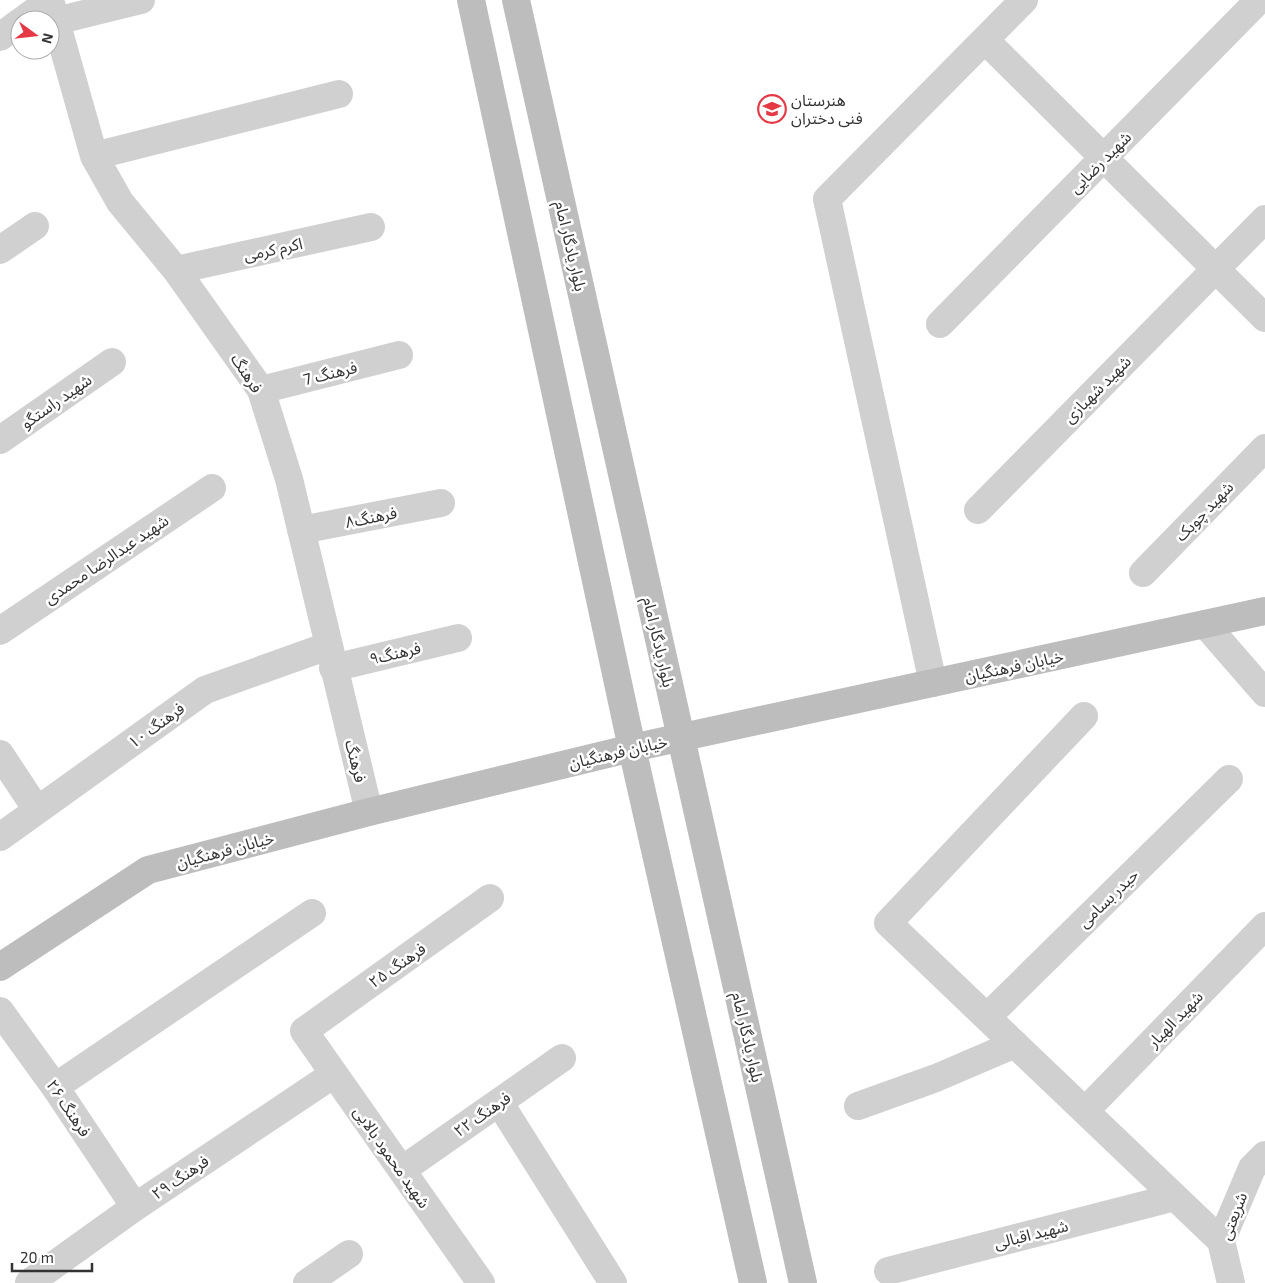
<svg xmlns="http://www.w3.org/2000/svg" width="1265" height="1283" viewBox="0 0 1265 1283" font-family="'Exo 2','Noto Sans Arabic',sans-serif">
<style>
.lines{fill:none;stroke-linecap:round;stroke-linejoin:round}
.street{stroke:#d0d0d0;stroke-width:28}
.secondary{stroke:#bdbdbd;stroke-width:28}
.labels{text-anchor:middle;stroke-width:5;stroke-linejoin:round;paint-order:stroke}
.poi-label{font-size:16px;fill:#333;stroke:#fff;text-anchor:start}
.street-label{font-size:16px;fill:#333;stroke:#fff}
</style>
<rect width="100%" height="100%" fill="#fff"/>
<g class="lines">
<path class="street" d="M 50,0 L 94,156 L 120,202 L 176,270 L 261,390 L 289,479 L 369,812
M 23,20 L 50,0
M 56,21 L 141,0
M 0,37 L 20,22
M 985,40 L 1265,318
M 94,156 L 339,94
M 0,250 L 35,226
M 176,270 L 371,227
M 940,324 L 1259,0
M 261,390 L 399,355
M 0,440 L 112,362
M 978,510 L 1265,219
M 301,530 L 441,503
M 1143,573 L 1265,448
M 1205,624 L 1265,693
M 0,631 L 212,488
M 333,668 L 458,638
M 933,683 L 827,199 L 1024,0
M 1084,716 L 888,923 L 1221,1241
M 0,754 L 37,810
M 0,837 L 205,690 L 328,646
M 0,1011 L 55,1087 L 135,1207
M 987,1017 L 1229,779
M 55,1087 L 312,913
M 499,1102 L 613,1283
M 858,1106 L 936,1078 L 1015,1044
M 1085,1111 L 1265,926
M 402,1170 L 562,1058
M 888,1271 L 1175,1197
M 29,1283 L 135,1207 L 334,1074
M 307,1283 L 349,1254
M 481,1283 L 304,1031 L 490,898
M 1231,1283 L 1221,1241 L 1252,1168 L 1265,1155"/>
<path class="secondary" d="M 471,0 L 632,748 L 753,1283
M 516,0 L 803,1283
M 0,967 L 148,870 L 369,812 L 632,748 L 1265,611"/>
</g>
<defs>
<symbol id="school-ring" viewBox="-11 -11 22 22"><circle r="9.5" fill="#fff" stroke="#e63946" stroke-width="1.5"/><path d="M0-5L7-2L0 1L-7-2ZM-4 1L0 2.5L4 1V4Q0 6-4 4Z" fill="#e63946"/></symbol>
</defs>
<g fill-rule="evenodd">
<use href="#school-ring" x="756" y="93" width="32" height="32"/>
</g>
<g class="labels">
<g class="poi-label">
<text x="791" y="106">هنرستان<tspan x="791" dy="18">فنی دختران</tspan></text>
</g>
<g class="street-label">
<text transform="translate(1100 162) rotate(-45)" y="6">شهید رضایی</text>
<text transform="translate(571 246) rotate(77)" y="6">بلوار یادگار امام</text>
<text transform="translate(273 249) rotate(-12)" y="6">اکرم کرمی</text>
<text transform="translate(247 373) rotate(57)" y="6">فرهنگ</text>
<text transform="translate(330 373) rotate(-14)" y="6">فرهنگ 7</text>
<text transform="translate(1097 389) rotate(-45)" y="6">شهید شهبازی</text>
<text transform="translate(56 401) rotate(-35)" y="6">شهید راستگو</text>
<text transform="translate(1204 511) rotate(-46)" y="6">شهید چوبک</text>
<text transform="translate(371 517) rotate(-11)" y="6">فرهنگ۸</text>
<text transform="translate(106 559) rotate(-34)" y="6">شهید عبدالرضا محمدی</text>
<text transform="translate(659 642) rotate(77)" y="6">بلوار یادگار امام</text>
<text transform="translate(395 653) rotate(-13)" y="6">فرهنگ۹</text>
<text transform="translate(1014 666) rotate(-12)" y="6">خیابان فرهنگیان</text>
<text transform="translate(156 725) rotate(-36)" y="6">فرهنگ ۱۰</text>
<text transform="translate(618 752) rotate(-13)" y="6">خیابان فرهنگیان</text>
<text transform="translate(356 761) rotate(76)" y="6">فرهنگ</text>
<text transform="translate(225 850) rotate(-15)" y="6">خیابان فرهنگیان</text>
<text transform="translate(1108 898) rotate(-44)" y="6">حیدر بسامی</text>
<text transform="translate(397 965) rotate(-35)" y="6">فرهنگ ۲۵</text>
<text transform="translate(1175 1019) rotate(-46)" y="6">شهید الهیار</text>
<text transform="translate(748 1037) rotate(77)" y="6">بلوار یادگار امام</text>
<text transform="translate(69 1108) rotate(56)" y="6">فرهنگ ۲۶</text>
<text transform="translate(482 1114) rotate(-35)" y="6">فرهنگ ۲۲</text>
<text transform="translate(392 1157) rotate(55)" y="6">شهید محمود بالایی</text>
<text transform="translate(180 1177) rotate(-34)" y="6">فرهنگ ۲۹</text>
<text transform="translate(1233 1216) rotate(-69)" y="6">شریعتی</text>
<text transform="translate(1031 1234) rotate(-14)" y="6">شهید اقبالی</text>
</g>
</g>
<g transform="translate(35 35) rotate(105)"><circle r="24" fill="#ffffff" stroke="#adadad"/>
<path d="M0-4L9 19L0 12L-9 19Z" fill="#e63946"/>
<text y="-8" font-size="14" font-weight="bold" text-anchor="middle" fill="#333333">N</text>
</g>
<path d="M12 1263v8h80v-8" fill="none" stroke="#333333" stroke-width="2.5"/>
<text x="20" y="1263" font-size="15" fill="#333333" stroke="#ffffff" stroke-width="4" paint-order="stroke">20 m</text>
</svg>
